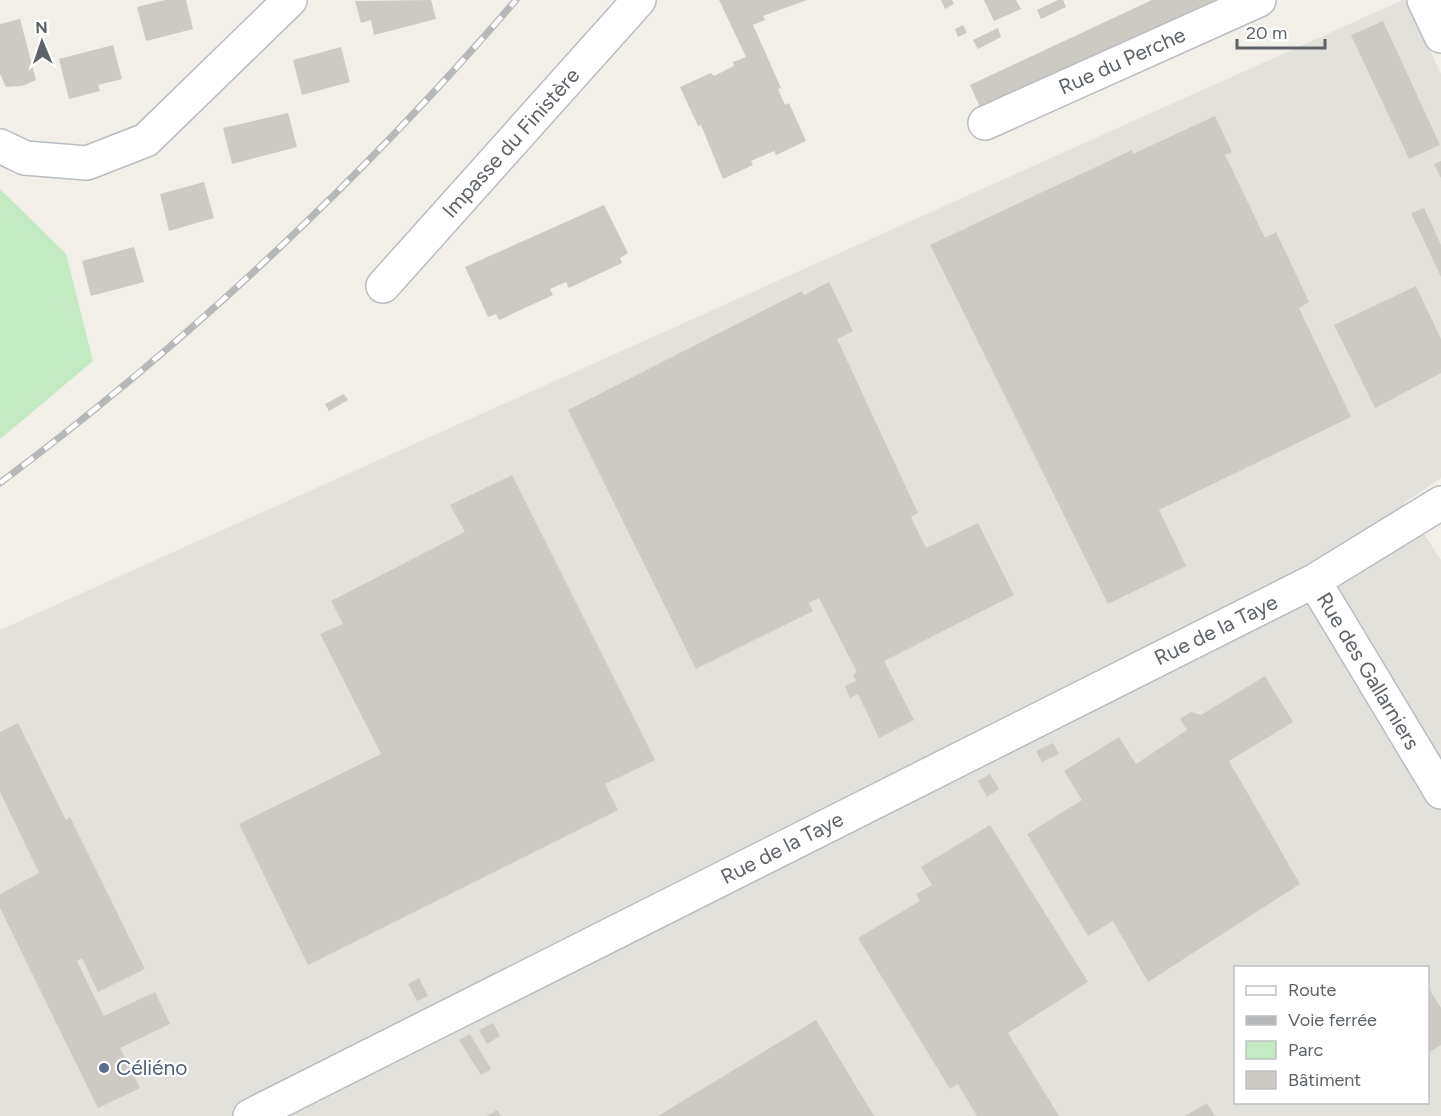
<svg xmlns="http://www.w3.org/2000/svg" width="1441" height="1116" viewBox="0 0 1441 1116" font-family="Figtree,sans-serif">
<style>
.industrial{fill:#e2e1db;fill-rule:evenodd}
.green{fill:#c3eac2}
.building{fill:#cdcac4}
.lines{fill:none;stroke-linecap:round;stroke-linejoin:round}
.minor-casing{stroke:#b9bdc1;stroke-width:36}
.minor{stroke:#fff;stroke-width:33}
.rail-casing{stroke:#b6b7b8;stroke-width:7}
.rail{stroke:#fff;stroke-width:4.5;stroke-dasharray:14;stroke-linecap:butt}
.service-dot{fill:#5c6f8a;stroke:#fff;stroke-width:2}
.labels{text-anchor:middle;stroke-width:4.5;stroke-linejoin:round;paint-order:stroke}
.street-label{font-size:21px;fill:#5e6368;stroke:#fff}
.service-label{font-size:21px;fill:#4e5e75;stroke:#fff;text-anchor:start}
</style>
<rect width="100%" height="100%" fill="#f1efe7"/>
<path class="industrial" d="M 1403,0 L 1406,0 L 1441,74 L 1441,478 L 1404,503 L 1441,560 L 1441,1116 L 0,1116 L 0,630 ZM 1236,968 L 1428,968 L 1428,1102 L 1236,1102 Z"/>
<path class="green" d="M 0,189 L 66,254 L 93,361 L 0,439 Z"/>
<path class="building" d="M 165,0 L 186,0 L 193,29 L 146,41 L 137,7 Z
M 431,0 L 436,19 L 374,35 L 371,20 L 361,23 L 355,1 Z
M 719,0 L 807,0 L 763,16 L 765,20 L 753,25 L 781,88 L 778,89 L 785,105 L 789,103 L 806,141 L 776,155 L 774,151 L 751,161 L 753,165 L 723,179 L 701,125 L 698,126 L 680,87 L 711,73 L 714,76 L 734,66 L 733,62 L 746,57 Z
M 941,0 L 952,0 L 954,4 L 945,9 Z
M 984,0 L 1016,0 L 1021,9 L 994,21 Z
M 1058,0 L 1063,0 L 1066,7 L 1041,19 L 1037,10 Z
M 1152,0 L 1223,0 L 983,114 L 970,85 Z
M 20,19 L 36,80 L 22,86 L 6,87 L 0,74 L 0,24 Z
M 1383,21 L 1440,145 L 1409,159 L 1351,35 Z
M 963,25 L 967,33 L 958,37 L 955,29 Z
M 998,28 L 1001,37 L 978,49 L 973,40 Z
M 113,45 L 122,79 L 98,85 L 100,91 L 69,99 L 59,59 Z
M 341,47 L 350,82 L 302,95 L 293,60 Z
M 288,113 L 297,147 L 232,164 L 223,128 Z
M 1215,116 L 1232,152 L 1225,155 L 1265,238 L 1276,232 L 1309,302 L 1299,308 L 1351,417 L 1159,510 L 1186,566 L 1108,604 L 930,245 L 1132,150 L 1133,154 Z
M 1441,161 L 1441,178 L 1434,164 Z
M 204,182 L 214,218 L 169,231 L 160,194 Z
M 604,205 L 628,253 L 620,258 L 622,263 L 569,288 L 566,282 L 550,289 L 553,295 L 499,320 L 496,314 L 488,317 L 465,267 Z
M 1424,208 L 1441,245 L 1441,277 L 1411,213 Z
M 134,247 L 144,282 L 91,296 L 82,261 Z
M 829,282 L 853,331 L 837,339 L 918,513 L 911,517 L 926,548 L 978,523 L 1014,595 L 884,661 L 914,720 L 879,738 L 858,694 L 850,698 L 845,686 L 856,681 L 853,675 L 857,672 L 819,598 L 809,603 L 813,611 L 696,669 L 568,410 L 802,291 L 804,295 Z
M 1416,286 L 1441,339 L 1441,373 L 1375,408 L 1334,325 Z
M 344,394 L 348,400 L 329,411 L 325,404 Z
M 512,475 L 655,760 L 605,784 L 618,810 L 308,965 L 239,824 L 381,754 L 320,634 L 343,624 L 331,601 L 465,532 L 450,505 Z
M 1265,676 L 1293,722 L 1229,761 L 1300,884 L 1148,982 L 1113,921 L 1088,936 L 1027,834 L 1082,800 L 1064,771 L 1119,737 L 1136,764 L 1187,730 L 1180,719 L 1191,712 L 1201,715 Z
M 18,723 L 66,820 L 70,817 L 145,969 L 98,992 L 82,958 L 77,961 L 95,998 L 104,1016 L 155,992 L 170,1024 L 120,1048 L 140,1088 L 98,1108 L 0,908 L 0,894 L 39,873 L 0,792 L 0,732 Z
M 1053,743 L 1059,754 L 1042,762 L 1036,751 Z
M 990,774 L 999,789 L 987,797 L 978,781 Z
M 990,825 L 1088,982 L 1008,1033 L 1059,1116 L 977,1116 L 958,1084 L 950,1089 L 858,938 L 920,901 L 916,894 L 932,885 L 921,867 Z
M 419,978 L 428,996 L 417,1001 L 408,984 Z
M 1428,987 L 1441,1008 L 1441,1045 L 1428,1053 Z
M 816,1020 L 874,1116 L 658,1116 Z
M 493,1023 L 500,1036 L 487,1044 L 479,1030 Z
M 470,1034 L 491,1069 L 481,1075 L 459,1040 Z
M 1207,1103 L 1215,1116 L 1185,1116 Z
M 497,1110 L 501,1116 L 487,1116 Z"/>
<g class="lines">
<defs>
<path id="minor" d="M 1424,0 L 1441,36
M 985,123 L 1259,0
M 0,146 L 25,158 L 87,163 L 146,140 L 290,0
M 383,286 L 639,0
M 1314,581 L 1441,792
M 250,1116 L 1314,581 L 1441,503"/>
</defs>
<use href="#minor" class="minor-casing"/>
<use href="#minor" class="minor"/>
<defs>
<path id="rail" d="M 0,483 C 188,342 363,178 516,0"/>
</defs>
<use href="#rail" class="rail-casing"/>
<use href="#rail" class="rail"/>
</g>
<circle class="service-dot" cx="104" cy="1068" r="6"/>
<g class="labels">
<g class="street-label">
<text transform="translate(1122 61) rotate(-24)" y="7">Rue du Perche</text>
<text transform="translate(511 143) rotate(-48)" y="7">Impasse du Finistère</text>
<text transform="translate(1216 630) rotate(-26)" y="7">Rue de la Taye</text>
<text transform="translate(1368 671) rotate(59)" y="7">Rue des Gallarniers</text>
<text transform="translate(782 848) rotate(-27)" y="7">Rue de la Taye</text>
</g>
<g class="service-label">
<text x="116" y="1075">Céliéno</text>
</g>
</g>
<rect x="1234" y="966" width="195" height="138" fill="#ffffff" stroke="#bfc1c3" stroke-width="1.5"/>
<rect x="1246" y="986" width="30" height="9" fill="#ffffff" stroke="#bfc1c3" stroke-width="1.5"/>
<text x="1288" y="996" font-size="18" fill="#5e6368">Route</text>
<rect x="1246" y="1016" width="30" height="9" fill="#b6b7b8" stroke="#bfc1c3" stroke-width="1.5"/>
<text x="1288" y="1026" font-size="18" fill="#5e6368">Voie ferrée</text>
<rect x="1246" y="1041" width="30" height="18" fill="#c3eac2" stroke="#bfc1c3" stroke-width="1.5"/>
<text x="1288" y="1056" font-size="18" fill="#5e6368">Parc</text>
<rect x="1246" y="1071" width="30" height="18" fill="#cdcac4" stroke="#bfc1c3" stroke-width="1.5"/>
<text x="1288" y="1086" font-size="18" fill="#5e6368">Bâtiment</text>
<g transform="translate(42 42) rotate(358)" stroke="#ffffff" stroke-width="4.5" paint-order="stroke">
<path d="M0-4.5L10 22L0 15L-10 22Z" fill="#5e6368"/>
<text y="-9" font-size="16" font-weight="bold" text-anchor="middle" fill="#5e6368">N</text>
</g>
<path d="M1237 39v9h88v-9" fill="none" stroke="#5e6368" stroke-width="3"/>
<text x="1246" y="39" font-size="18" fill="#5e6368" stroke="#ffffff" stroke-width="4.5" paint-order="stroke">20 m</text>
</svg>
